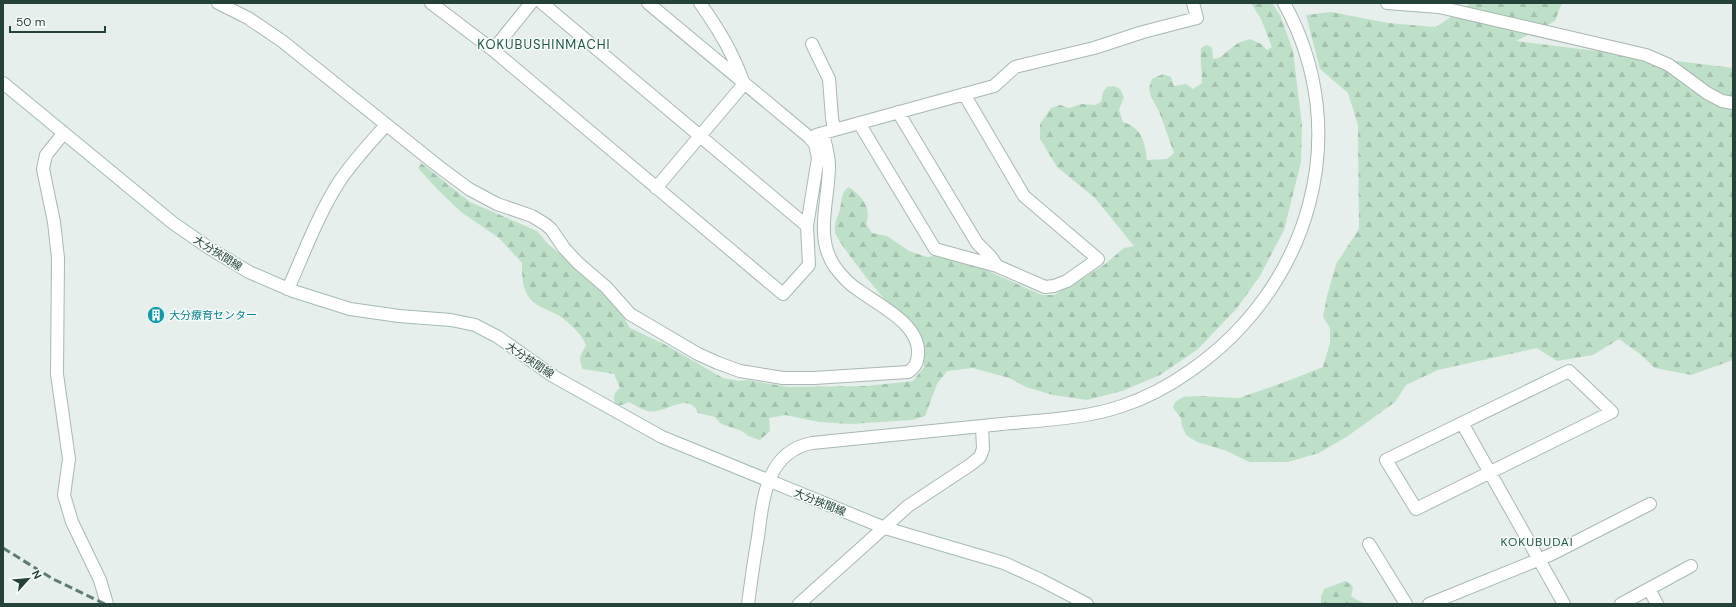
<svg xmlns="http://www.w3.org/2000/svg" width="1736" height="607" viewBox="0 0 1736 607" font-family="'DM Sans','Noto Sans JP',sans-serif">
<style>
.forest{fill:url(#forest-firs)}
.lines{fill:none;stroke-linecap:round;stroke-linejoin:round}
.minor-casing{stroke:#a8b8b2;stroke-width:14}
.tertiary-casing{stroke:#a8b8b2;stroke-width:14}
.secondary-casing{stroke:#a4bbb3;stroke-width:14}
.minor{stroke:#fff;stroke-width:12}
.tertiary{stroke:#fff;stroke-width:12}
.secondary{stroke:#fff;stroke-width:12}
.rail{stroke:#5f7d75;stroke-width:3;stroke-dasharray:8 4;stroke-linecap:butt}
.labels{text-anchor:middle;stroke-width:3;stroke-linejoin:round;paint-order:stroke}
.street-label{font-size:11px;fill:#24423a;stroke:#f7fbf9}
.culture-label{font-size:11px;fill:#0d838f;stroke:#f7fbf9;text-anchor:start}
.neighbourhood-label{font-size:12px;letter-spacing:1px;fill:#1f5548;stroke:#f7fbf9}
.quarter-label{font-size:13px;letter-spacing:1px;fill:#1f5548;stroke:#f7fbf9}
</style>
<defs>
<pattern id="forest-firs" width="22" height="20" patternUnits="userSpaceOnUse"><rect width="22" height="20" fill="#bfe0c8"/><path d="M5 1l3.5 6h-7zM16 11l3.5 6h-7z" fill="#a4c1ad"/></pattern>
</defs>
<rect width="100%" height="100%" fill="#e6efeb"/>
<path class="forest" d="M 1251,3 L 1272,3 L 1280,15 L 1293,51 L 1302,126 L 1301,162 L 1284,230 L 1260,276 L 1237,308 L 1198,349 L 1160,375 L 1122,391 L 1087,400 L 1053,395 L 1026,387 L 1009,378 L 973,368 L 947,371 L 937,384 L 925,416 L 912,420 L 850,424 L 819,422 L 785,415 L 769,418 L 770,431 L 760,440 L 748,436 L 742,431 L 721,424 L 715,417 L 698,413 C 689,390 663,415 648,411 C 642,410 635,405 629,402 L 622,405 L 616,405 C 612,397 614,393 620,388 L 614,374 L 583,369 C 577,357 581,356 586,345 C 581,333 568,321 556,314 C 547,309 534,306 528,296 C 522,287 522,274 522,263 L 499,238 L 461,212 L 438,190 L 418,168 L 421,163 L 470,202 L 537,231 L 548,244 L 588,277 L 616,305 L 630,328 L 664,344 L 723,378 L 739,381 L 747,380 L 789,387 L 866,386 L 913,381 L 924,367 C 923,357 923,339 918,331 C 910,316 901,315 890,305 C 880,295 837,242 835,232 C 834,222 838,217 840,209 C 842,201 841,191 849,187 C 862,197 872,207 866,224 L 872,233 L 887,236 L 909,251 L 927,257 L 942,255 L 970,263 L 1042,295 L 1054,295 L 1104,265 L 1124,248 L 1134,246 L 1095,198 L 1057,167 L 1040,139 L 1040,124 L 1051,108 L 1060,105 L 1069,108 L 1081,104 L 1095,105 L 1101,102 L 1103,92 L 1107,87 L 1114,86 L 1120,89 L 1124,97 L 1119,110 L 1123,122 C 1142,128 1145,142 1147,160 L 1167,159 L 1174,153 L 1159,111 L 1151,97 L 1149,88 L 1152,79 L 1163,74 L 1171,77 L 1174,86 L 1186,84 L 1193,89 L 1202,83 C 1202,71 1200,60 1201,48 L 1206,45 L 1212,47 L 1213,59 L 1219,58 L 1238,43 L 1250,39 L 1261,44 L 1267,50 L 1272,47 L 1261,19 Z
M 1471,3 L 1562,3 L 1555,21 L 1516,41 L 1733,68 L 1733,360 L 1691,375 L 1655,368 L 1640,354 L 1619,339 L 1593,355 L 1557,361 L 1537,348 L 1438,370 L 1406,385 L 1395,402 L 1348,436 L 1319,453 L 1288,462 L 1249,462 L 1227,451 L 1197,442 L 1186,435 L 1182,426 L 1181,418 L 1173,408 L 1175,402 L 1183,397 L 1197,396 L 1239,398 L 1285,382 L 1323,367 L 1330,343 L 1330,328 L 1323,317 L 1327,296 L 1336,264 L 1359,229 L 1358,125 L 1348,93 L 1320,69 L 1306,15 L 1331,12 L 1388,23 L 1436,27 Z
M 1345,581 L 1351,584 L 1353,588 L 1351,596 L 1357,600 L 1366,604 L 1321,604 L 1321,596 L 1324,589 Z"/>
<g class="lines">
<defs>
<path id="minor" d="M 218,3 L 248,18 L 282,41 L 438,166 L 469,189 L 497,204 L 532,216 L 545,224 L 551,229 L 564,248 L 578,263 L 606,287 L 630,314 L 698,354 L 718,363 L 740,371 L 783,378 L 814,378 L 908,372 C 915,368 917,363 918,355 C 921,324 878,305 857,289 C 849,284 841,275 835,267 C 814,237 829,200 829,166 C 829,155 825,143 823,133
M 431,3 L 493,50 L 783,294 L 809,265 L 807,226 L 818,158 L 815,144 L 809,137 L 648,3
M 542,3 L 807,226
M 1387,3 L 1439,7 L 1646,55 L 1669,65 L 1707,93 L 1722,101 L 1733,103
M 812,44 L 829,79 L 832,118 L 834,130
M 493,50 L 531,3
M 898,112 L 977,243 L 991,257 L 997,266 L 1045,287 L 1054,286 L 1067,281 L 1098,259 L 1024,196 L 964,94
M 859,123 L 935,249 L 997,266
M 63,134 L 46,155 L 43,169 L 54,222 L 58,258 L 57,374 L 69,459 L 64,495 L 72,522 L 100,580 L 107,604
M 816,135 L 994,86 L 1015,67 L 1094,48 L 1143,32 L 1197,18 L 1193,3
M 656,188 L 744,84 C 733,53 719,30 700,3
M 288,289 C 304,253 318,215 339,182 C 353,161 370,143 386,125
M 1569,371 L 1612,412 L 1416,509 L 1386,460 Z
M 1462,423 L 1564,604
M 1369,544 L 1406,604
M 1649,589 L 1657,604
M 799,604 L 908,506 L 970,465 L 980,457 L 983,449 L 982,426
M 1429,604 L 1550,555 L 1650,504
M 1621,604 L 1691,566"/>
<path id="tertiary" d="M 748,604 C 751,582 754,559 758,537 C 763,499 766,452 812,443 C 875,437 938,430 1002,424 C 1041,420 1084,419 1122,406 C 1146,398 1169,386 1190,371 C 1310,288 1356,133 1284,3"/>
<path id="secondary" d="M 3,83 L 173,223 L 209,248 L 249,272 L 293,291 L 350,309 L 399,316 L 451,320 L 475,325 L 498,337 L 553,376 L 662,437 L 885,528 L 1004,563 L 1041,580 L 1087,604"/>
</defs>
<use href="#minor" class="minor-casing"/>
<use href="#tertiary" class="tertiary-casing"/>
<use href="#secondary" class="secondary-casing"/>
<use href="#minor" class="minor"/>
<use href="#tertiary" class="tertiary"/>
<use href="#secondary" class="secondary"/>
<path class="rail" d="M 3,548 L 53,579 L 105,604"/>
</g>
<defs>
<symbol id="building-disc" viewBox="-11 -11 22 22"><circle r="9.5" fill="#0f9aa8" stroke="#f7fbf9"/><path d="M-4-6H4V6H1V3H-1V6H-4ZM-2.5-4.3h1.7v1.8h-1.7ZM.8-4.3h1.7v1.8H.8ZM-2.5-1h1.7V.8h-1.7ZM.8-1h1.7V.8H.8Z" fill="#fff"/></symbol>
</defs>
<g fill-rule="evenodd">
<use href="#building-disc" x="146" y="305" width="20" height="20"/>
</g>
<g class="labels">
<g class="street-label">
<text transform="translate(218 253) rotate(32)" y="4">大分挾間線</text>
<text transform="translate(530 360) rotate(34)" y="4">大分挾間線</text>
<text transform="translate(820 502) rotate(22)" y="4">大分挾間線</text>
</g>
<g class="culture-label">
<text x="169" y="319">大分療育センター</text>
</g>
<g class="neighbourhood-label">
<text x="1537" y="546">KOKUBUDAI</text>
</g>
<g class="quarter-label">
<text x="544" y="49">KOKUBUSHINMACHI</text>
</g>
</g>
<rect width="1736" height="607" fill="none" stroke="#24423a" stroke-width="8"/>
<g transform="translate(28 579) rotate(63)" stroke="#f7fbf9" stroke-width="3" paint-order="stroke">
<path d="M0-3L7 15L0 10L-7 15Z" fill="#24423a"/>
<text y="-6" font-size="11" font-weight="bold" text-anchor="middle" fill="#24423a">N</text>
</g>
<path d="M10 26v6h95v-6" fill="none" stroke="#24423a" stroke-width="2"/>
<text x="16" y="26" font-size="12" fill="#24423a" stroke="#f7fbf9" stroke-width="3" paint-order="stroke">50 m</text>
</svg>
